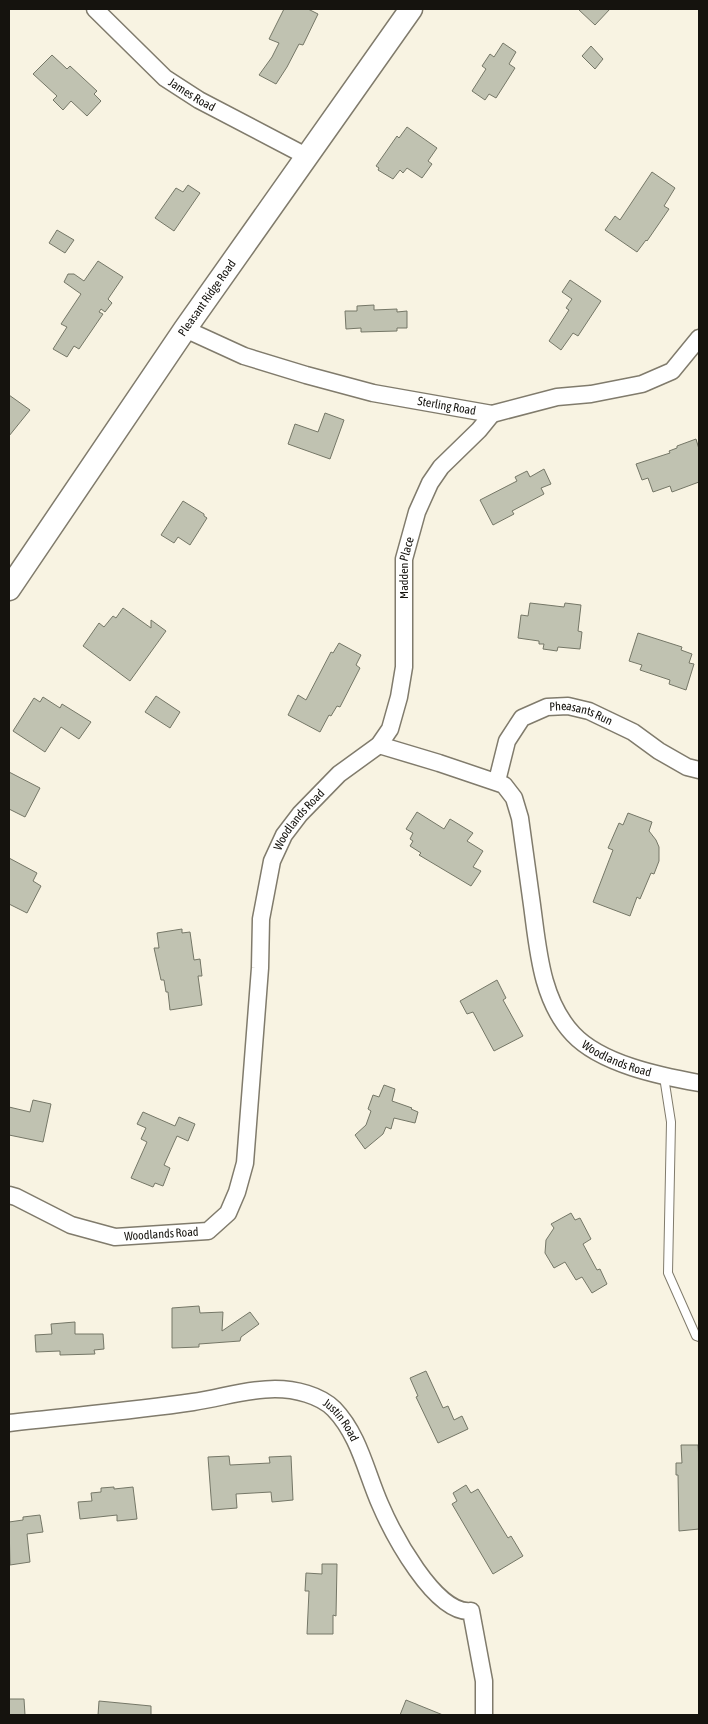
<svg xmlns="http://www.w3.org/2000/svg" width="708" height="1724" viewBox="0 0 708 1724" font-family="'Asap Condensed',sans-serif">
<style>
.building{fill:#c0c2b1;stroke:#757767}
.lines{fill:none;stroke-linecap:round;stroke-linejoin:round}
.lane-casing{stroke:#807b6c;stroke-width:10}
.street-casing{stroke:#807b6c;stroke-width:19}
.secondary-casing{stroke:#807b6c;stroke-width:25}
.lane{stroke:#fff;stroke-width:8}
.street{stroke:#fff;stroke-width:16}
.secondary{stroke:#fff;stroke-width:22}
.labels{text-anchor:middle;stroke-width:4;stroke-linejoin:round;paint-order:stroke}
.street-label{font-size:12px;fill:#15130e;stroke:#fff}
</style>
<rect width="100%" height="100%" fill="#f8f3e2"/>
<path class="building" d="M 284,9 L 308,9 L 318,14 L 303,45 L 299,44 L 287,67 L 276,84 L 259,75 L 272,57 L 279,43 L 269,39 Z
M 578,9 L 610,9 L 595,25 Z
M 503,43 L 516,52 L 509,64 L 515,68 L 496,98 L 489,94 L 485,100 L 472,91 L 486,69 L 482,66 L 490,54 L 494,57 Z
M 591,46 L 603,59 L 595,69 L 582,56 Z
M 52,55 L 67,69 L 70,66 L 97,91 L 94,94 L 101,101 L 87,116 L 71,101 L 63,110 L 53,100 L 57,96 L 33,74 Z
M 407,127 L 437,148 L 428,161 L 432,164 L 422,178 L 407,168 L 403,173 L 400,170 L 393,179 L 378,170 L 379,168 L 376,166 L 397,136 L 399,138 Z
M 652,172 L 675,188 L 664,206 L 669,209 L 647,241 L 646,240 L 637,252 L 605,230 L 615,216 L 620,220 Z
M 188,185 L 200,193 L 174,231 L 155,218 L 176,188 L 183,192 Z
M 57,230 L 74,240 L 65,253 L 49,243 Z
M 98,261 L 123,277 L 108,299 L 112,303 L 105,312 L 101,309 L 99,312 L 103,314 L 79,349 L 74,346 L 67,357 L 53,349 L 67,327 L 61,324 L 81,294 L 64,282 L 68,274 L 74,274 L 84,281 Z
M 570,280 L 601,301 L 578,336 L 573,333 L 561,350 L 549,341 L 569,310 L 566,308 L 572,299 L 562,292 Z
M 374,305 L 374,310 L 397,309 L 397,312 L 407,311 L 407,328 L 397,328 L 397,331 L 361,332 L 361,328 L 346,329 L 345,311 L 357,311 L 357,306 Z
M 9,395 L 30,410 L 9,436 Z
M 325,413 L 344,420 L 330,459 L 288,444 L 295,424 L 318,432 Z
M 696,439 L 699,449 L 699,482 L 672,492 L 670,486 L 653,492 L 648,478 L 642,480 L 636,464 L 670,453 L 669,451 L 677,448 L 677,446 Z
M 544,469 L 551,484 L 541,488 L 544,494 L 512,511 L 514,514 L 493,525 L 480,500 L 517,481 L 515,477 L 527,471 L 530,477 Z
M 183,501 L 204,514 L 204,516 L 207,518 L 190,545 L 178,537 L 174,543 L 161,535 Z
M 530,603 L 564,607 L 565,603 L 581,605 L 578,631 L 582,632 L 580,649 L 558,647 L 557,651 L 543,649 L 544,644 L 539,644 L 539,641 L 518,638 L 521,615 L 528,616 Z
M 123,608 L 151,628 L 151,620 L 166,631 L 130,681 L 83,646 L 99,623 L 104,627 L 113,616 L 116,618 Z
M 638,633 L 682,647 L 681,650 L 692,654 L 689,663 L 694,664 L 686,690 L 669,684 L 670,680 L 640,670 L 642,665 L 629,661 Z
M 339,643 L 361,655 L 356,665 L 360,668 L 340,707 L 337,706 L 331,716 L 329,715 L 320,732 L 288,715 L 298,695 L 306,700 L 331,652 L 333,653 Z
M 156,696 L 180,712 L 170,728 L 145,712 Z
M 43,697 L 60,708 L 62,704 L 91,722 L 79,739 L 61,727 L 45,752 L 13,731 L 34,698 L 40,702 Z
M 9,772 L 40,788 L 25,817 L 9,809 Z
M 417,812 L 444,829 L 450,819 L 473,833 L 467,841 L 483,851 L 473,867 L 481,871 L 471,886 L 419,855 L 421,853 L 410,846 L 413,841 L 410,839 L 413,833 L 406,829 Z
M 628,813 L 652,822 L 649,831 L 656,840 L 659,847 L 659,861 L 654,874 L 651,873 L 640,899 L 637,897 L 630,916 L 593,902 L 613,850 L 608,848 L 619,823 L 623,825 Z
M 9,858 L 37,873 L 33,881 L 41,886 L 27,913 L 9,904 Z
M 182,929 L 182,933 L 190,932 L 194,960 L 200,959 L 202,976 L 198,976 L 202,1005 L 170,1010 L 168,992 L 166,992 L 164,980 L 161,980 L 154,948 L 159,948 L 157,933 Z
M 497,980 L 506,998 L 503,1000 L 523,1036 L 494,1051 L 473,1012 L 467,1014 L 460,1001 Z
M 384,1085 L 395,1089 L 392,1101 L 412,1108 L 411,1109 L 418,1112 L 415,1123 L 394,1118 L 391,1129 L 386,1127 L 383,1134 L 365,1149 L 355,1135 L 366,1125 L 371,1111 L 368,1109 L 373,1095 L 379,1097 Z
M 33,1100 L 51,1104 L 43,1142 L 9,1135 L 9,1107 L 30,1112 Z
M 143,1112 L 175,1126 L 179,1117 L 195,1124 L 188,1141 L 177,1136 L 164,1165 L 170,1168 L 163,1186 L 155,1183 L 153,1187 L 131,1178 L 147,1142 L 141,1139 L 146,1128 L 137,1124 Z
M 571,1213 L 575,1220 L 580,1218 L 591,1239 L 583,1244 L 597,1270 L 600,1269 L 607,1284 L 592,1293 L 582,1277 L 576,1280 L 565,1262 L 554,1268 L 545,1253 L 546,1240 L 554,1228 L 551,1224 Z
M 199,1306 L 200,1313 L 223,1312 L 222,1331 L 250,1312 L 259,1324 L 241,1337 L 240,1341 L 199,1344 L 199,1347 L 172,1348 L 172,1308 Z
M 75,1322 L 75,1334 L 103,1334 L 104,1349 L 94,1350 L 95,1354 L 60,1355 L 60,1351 L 36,1352 L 35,1335 L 52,1334 L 51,1324 Z
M 426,1371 L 443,1408 L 448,1406 L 454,1420 L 462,1416 L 468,1429 L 438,1443 L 416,1397 L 418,1396 L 410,1378 Z
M 681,1445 L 698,1445 L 699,1459 L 699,1529 L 679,1531 L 678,1475 L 676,1475 L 676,1463 L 682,1463 Z
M 229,1456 L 230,1465 L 270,1463 L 269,1457 L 291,1456 L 293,1500 L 272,1502 L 271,1492 L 236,1494 L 237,1508 L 212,1510 L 208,1457 Z
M 466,1485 L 471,1493 L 478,1489 L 508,1538 L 511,1536 L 523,1556 L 493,1574 L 452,1504 L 457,1501 L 453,1493 Z
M 114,1487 L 114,1489 L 133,1487 L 137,1519 L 117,1521 L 117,1515 L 80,1519 L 78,1502 L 92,1501 L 91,1493 L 101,1492 L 101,1488 Z
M 40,1515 L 43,1532 L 27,1534 L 30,1562 L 10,1565 L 9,1522 L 23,1520 L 23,1517 Z
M 322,1564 L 337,1564 L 336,1616 L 333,1615 L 333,1634 L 307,1634 L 309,1591 L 305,1591 L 306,1573 L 322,1574 Z
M 9,1699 L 24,1699 L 25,1715 L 9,1715 Z
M 406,1700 L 443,1715 L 400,1715 Z
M 99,1701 L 151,1706 L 151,1715 L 98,1715 Z"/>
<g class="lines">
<defs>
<path id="lane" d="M 664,1077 L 671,1122 L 668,1273 L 696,1336 L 699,1337"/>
<g id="street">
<path id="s1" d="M 95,9 L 165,78 L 199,100 L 306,156"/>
<path id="s2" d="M 185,329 L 244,356 L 306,375 L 373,393 L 492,414 L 557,397 L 591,394 L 642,384 L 672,371 L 699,338"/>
<path id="s3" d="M 379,745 L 439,763 L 504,785 L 514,798 L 520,818 C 524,847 528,876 532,905 C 538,949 541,1000 573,1034 C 601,1064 660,1076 699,1083"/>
<path id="s4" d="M 497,781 L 507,741 L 522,718 L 547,707 L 568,706 L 589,711 L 633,732 L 659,751 L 687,767 L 699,770"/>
<path id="s5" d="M 9,1195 L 16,1197 L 71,1225 L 115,1237 L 208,1231 L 228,1213 L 237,1192 L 245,1163 L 260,968 L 261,919 L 272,861 L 284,835 L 300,814 L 339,774 L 379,745 L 390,729 L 399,697 L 404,667 L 404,559 L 417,512 L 430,483 L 441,467 L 479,430 L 492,414"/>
<path id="s6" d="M 9,1423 C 70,1416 132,1411 193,1402 C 221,1398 246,1389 275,1389 C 295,1389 320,1395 334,1409 C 359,1435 366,1472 380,1504 C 392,1532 435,1615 471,1611 L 484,1681 L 484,1715"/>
</g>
<g id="secondary">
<path id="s7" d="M 9,589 L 185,329 L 411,9"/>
</g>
</defs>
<use href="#lane" class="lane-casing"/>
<use href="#street" class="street-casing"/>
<use href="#secondary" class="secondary-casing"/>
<use href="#lane" class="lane"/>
<use href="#street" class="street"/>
<use href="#secondary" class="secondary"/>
</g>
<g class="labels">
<g class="street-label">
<text dy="4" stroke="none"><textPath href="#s1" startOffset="130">James Road</textPath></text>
<text dy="4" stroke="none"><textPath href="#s7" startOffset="352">Pleasant Ridge Road</textPath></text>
<text dy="4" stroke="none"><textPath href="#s2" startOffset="274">Sterling Road</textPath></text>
<text dy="4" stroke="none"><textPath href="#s5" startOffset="934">Madden Place</textPath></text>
<text dy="4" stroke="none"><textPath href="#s4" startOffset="131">Pheasants Run</textPath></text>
<text dy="4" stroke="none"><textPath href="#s5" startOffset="641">Woodlands Road</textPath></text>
<text dy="4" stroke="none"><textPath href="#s3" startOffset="445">Woodlands Road</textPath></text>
<text dy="4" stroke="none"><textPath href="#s5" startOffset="161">Woodlands Road</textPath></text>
<text dy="4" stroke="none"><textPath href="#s6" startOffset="345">Justin Road</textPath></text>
</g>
</g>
<rect width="708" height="1724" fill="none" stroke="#15130e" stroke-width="20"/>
</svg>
